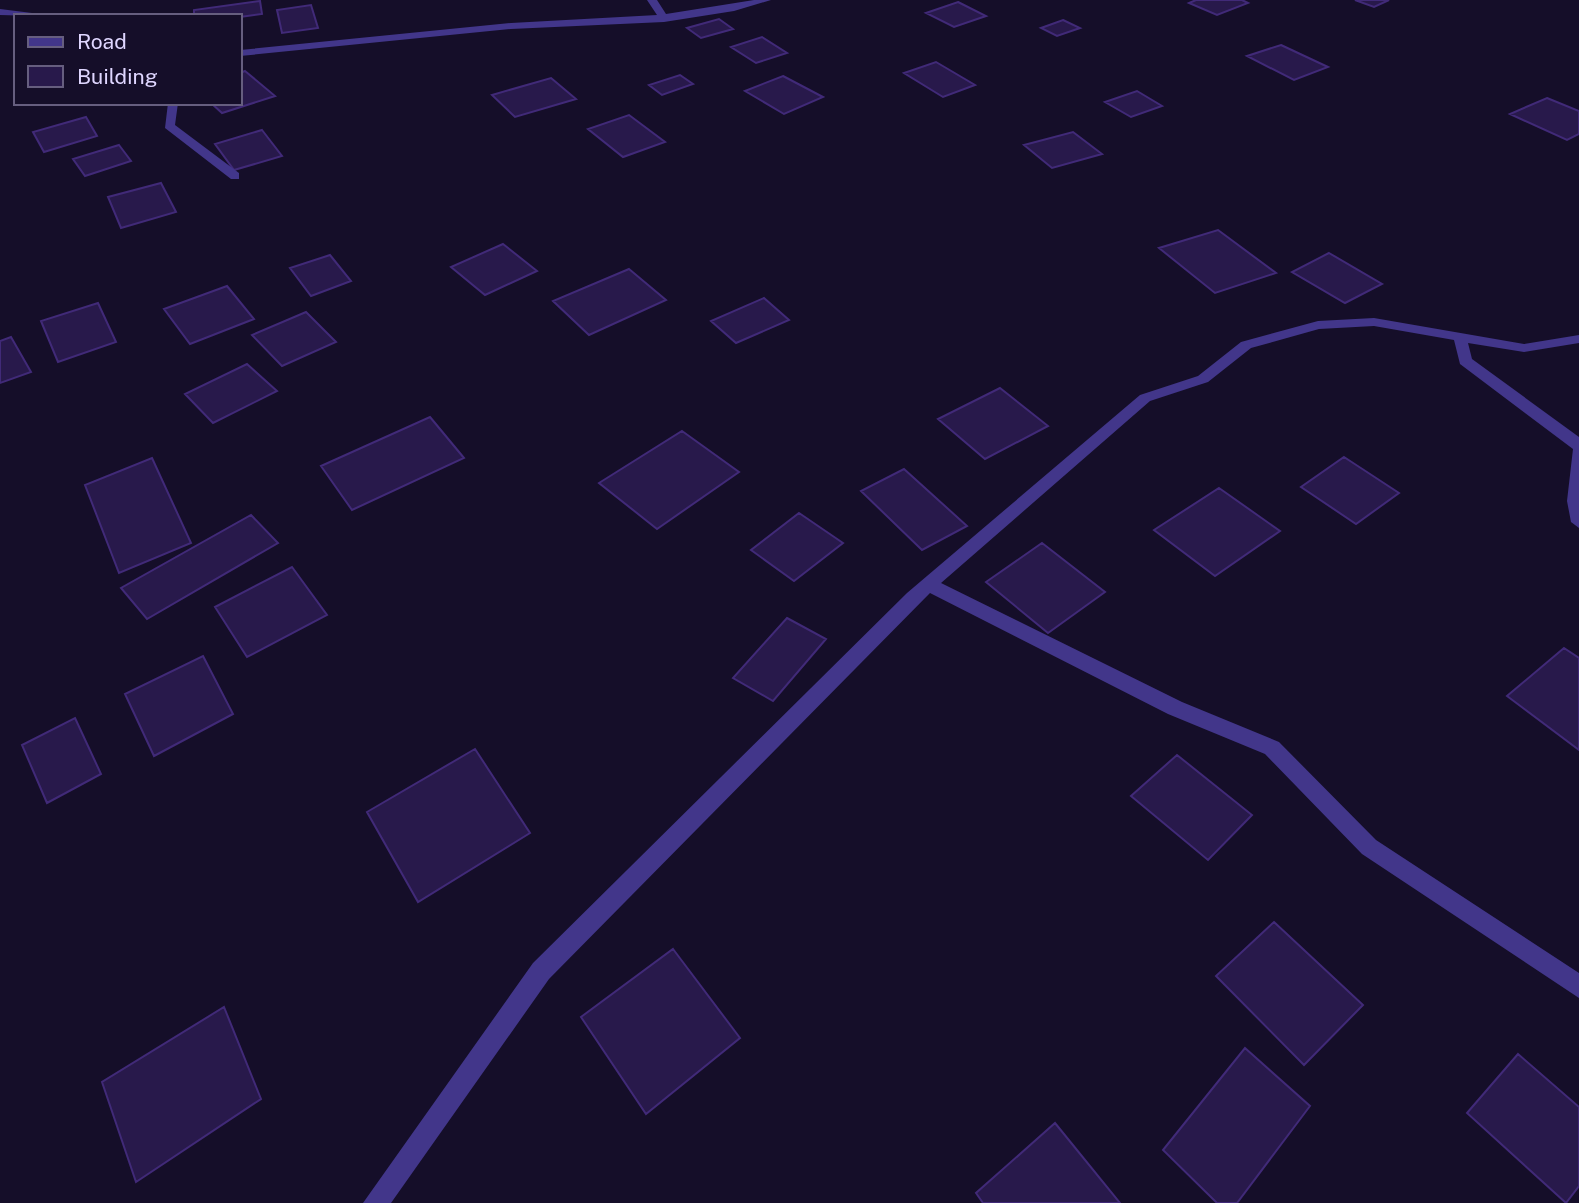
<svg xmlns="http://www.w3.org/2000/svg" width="1579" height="1203" viewBox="0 0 1579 1203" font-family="'Public Sans',sans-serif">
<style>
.building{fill:#28194b;stroke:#412a78;stroke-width:2}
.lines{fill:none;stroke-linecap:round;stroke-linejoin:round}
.street{fill:#42368a;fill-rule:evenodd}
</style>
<rect width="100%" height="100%" fill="#150e29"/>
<path class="building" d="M 1196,0 L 1242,0 L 1248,3 L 1217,15 L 1189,3 Z
M 1355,0 L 1389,0 L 1374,7 Z
M 260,1 L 262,14 L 240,17 L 194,16 L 194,10 Z
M 958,2 L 986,16 L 954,27 L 926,13 Z
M 311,5 L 318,28 L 282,33 L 277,10 Z
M 719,19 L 733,29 L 701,38 L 687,28 Z
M 1063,20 L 1080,28 L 1057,36 L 1041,28 Z
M 762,37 L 787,53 L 756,63 L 731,47 Z
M 1281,45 L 1328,67 L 1294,80 L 1247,56 Z
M 936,62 L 975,85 L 943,97 L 904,73 Z
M 245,71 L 275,96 L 222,113 L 211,103 L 240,103 L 240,73 Z
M 680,75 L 693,84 L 662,95 L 649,85 Z
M 783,76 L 823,97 L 784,114 L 745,91 Z
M 551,78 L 576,99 L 515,117 L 492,95 Z
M 1137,91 L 1162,106 L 1131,117 L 1105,102 Z
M 1547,98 L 1579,111 L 1579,134 L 1567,140 L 1510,114 Z
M 629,115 L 665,142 L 623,157 L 588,129 Z
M 86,117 L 97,136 L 44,152 L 33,132 Z
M 262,130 L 282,156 L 234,170 L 215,144 Z
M 1073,132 L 1102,154 L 1052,168 L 1024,145 Z
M 119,145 L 131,161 L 85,176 L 73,159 Z
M 161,183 L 176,212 L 121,228 L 108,197 Z
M 1218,230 L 1276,273 L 1215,293 L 1159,248 Z
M 503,244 L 537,271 L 485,295 L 451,267 Z
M 1329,253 L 1382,284 L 1345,303 L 1292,272 Z
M 330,255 L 351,281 L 311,296 L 290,268 Z
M 629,269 L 666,300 L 589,335 L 553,301 Z
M 227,286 L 254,319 L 190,344 L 164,309 Z
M 764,298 L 789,320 L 736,343 L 711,321 Z
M 98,303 L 116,342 L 58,362 L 41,321 Z
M 306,312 L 336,342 L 282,366 L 252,335 Z
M 11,337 L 31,372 L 0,383 L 0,341 Z
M 247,364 L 277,391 L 213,423 L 185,394 Z
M 1000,388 L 1048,426 L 985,459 L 938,419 Z
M 430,417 L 464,458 L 352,510 L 321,466 Z
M 682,431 L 739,472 L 657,529 L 599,483 Z
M 1344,457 L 1399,493 L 1356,524 L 1301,487 Z
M 152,458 L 191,543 L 119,573 L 85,485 Z
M 904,469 L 967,526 L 922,550 L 861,491 Z
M 1219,488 L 1280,531 L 1215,576 L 1154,530 Z
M 799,513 L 843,543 L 794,581 L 751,550 Z
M 251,515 L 278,543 L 147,619 L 121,588 Z
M 1042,543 L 1105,592 L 1048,633 L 986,582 Z
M 292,567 L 327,615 L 247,657 L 215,607 Z
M 787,618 L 826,639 L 773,701 L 733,678 Z
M 1564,648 L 1579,658 L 1579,750 L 1507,696 Z
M 203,656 L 233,714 L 154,756 L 125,694 Z
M 75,718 L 101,774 L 47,803 L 22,745 Z
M 475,749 L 530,833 L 418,902 L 367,812 Z
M 1177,755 L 1252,815 L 1208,860 L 1131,796 Z
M 1274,922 L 1363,1005 L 1304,1065 L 1216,976 Z
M 673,949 L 740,1038 L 646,1114 L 581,1017 Z
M 224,1007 L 261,1099 L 136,1182 L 102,1082 Z
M 1245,1048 L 1310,1106 L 1237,1203 L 1217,1203 L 1163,1150 Z
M 1518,1054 L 1579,1107 L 1579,1186 L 1566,1203 L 1467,1113 Z
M 1055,1123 L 1120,1203 L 983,1203 L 976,1193 Z"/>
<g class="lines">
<path class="street" d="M 647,0 L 657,0 L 666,14 L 754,0 L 771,0 L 734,11 L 664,22 L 511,29 L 240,56 L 240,50 L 511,23 L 657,15 Z
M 0,9 L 32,13 L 37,16 L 0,15 Z
M 168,103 L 178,103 L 175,125 L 239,173 L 239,179 L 231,179 L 165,128 Z
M 1374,318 L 1524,344 L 1579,335 L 1579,343 L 1524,352 L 1468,343 L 1472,359 L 1579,437 L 1579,528 L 1571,522 L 1567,501 L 1573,449 L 1460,364 L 1454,340 L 1374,326 L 1319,329 L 1251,348 L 1208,382 L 1150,401 L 941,583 L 1182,702 L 1279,742 L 1376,840 L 1579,973 L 1579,998 L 1362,854 L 1265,754 L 1168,714 L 930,593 L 549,979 L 391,1203 L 363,1203 L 533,963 L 907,593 L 1140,395 L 1198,376 L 1241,342 L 1318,321 Z"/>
</g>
<rect x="14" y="14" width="228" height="91" fill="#150e29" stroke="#665e7f" stroke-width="2"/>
<rect x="28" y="37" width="35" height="10" fill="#42368a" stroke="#665e7f" stroke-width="2"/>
<text x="77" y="49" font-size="21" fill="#dfd6ff">Road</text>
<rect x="28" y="66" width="35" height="21" fill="#28194b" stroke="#665e7f" stroke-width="2"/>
<text x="77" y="84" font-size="21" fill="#dfd6ff">Building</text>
</svg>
